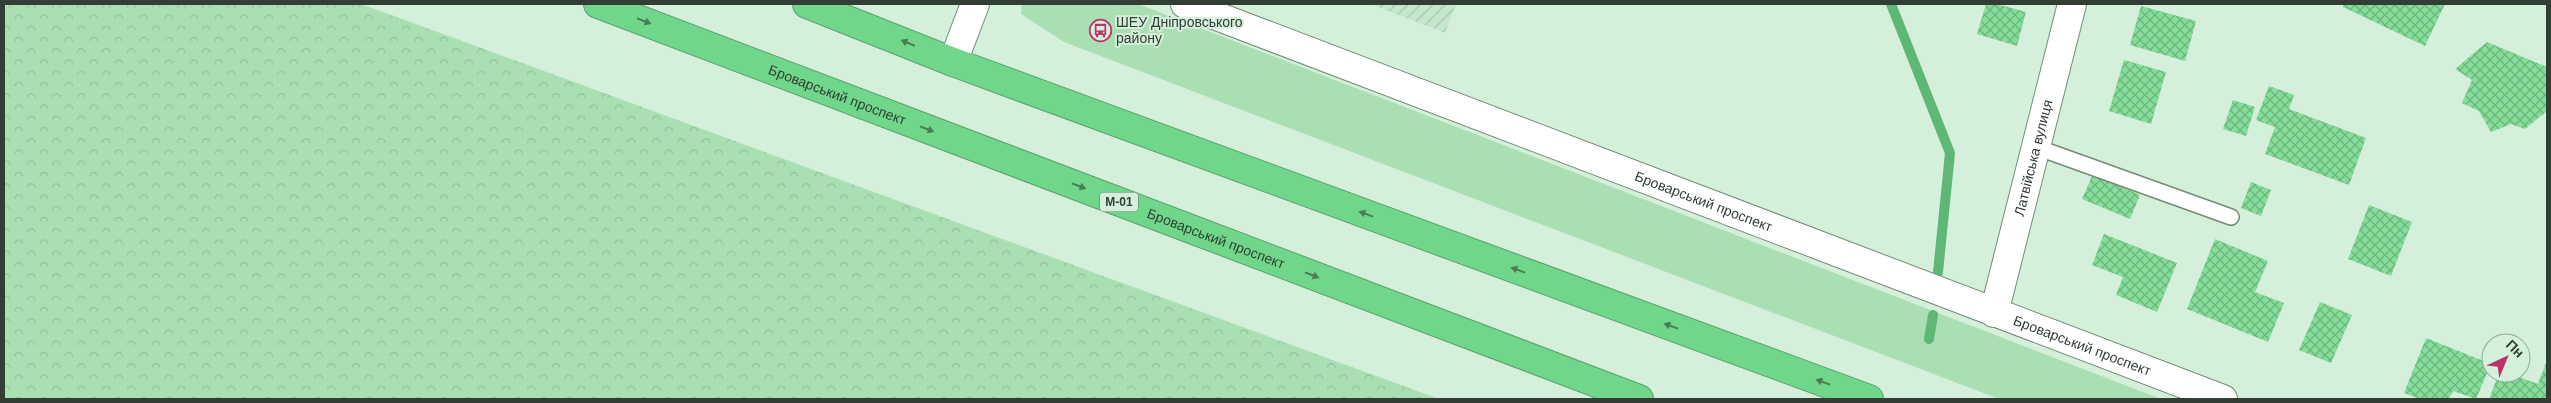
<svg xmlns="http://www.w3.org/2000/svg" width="2551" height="403" viewBox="0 0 2551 403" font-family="Helvetica,sans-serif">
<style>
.industrial{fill:url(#industrial-furrows)}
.green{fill:#aadfb4}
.forest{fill:url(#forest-crowns)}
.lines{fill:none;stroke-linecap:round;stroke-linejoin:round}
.stream{stroke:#5fb775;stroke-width:10}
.building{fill:url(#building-cross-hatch)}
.lane-casing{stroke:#738c77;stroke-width:18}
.street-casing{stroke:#738c77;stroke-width:30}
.highway-casing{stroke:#5aa16c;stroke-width:30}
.lane{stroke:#fff;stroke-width:15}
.street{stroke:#fff;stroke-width:28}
.highway{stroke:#70d78a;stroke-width:28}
.oneway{fill:#4b7b56}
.labels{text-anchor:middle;stroke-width:4;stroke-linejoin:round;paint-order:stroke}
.shield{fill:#d5f0da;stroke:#637366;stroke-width:1}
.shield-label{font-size:12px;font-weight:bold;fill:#323d34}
.poi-label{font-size:14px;fill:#323d34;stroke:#d5f0da;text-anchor:start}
.street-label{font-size:14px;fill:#323d34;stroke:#d5f0da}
</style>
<defs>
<pattern id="industrial-furrows" width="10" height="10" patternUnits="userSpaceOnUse" patternTransform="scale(1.25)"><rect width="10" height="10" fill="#c5e7cb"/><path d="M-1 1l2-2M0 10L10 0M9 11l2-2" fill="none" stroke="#aac7af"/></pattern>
<pattern id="forest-crowns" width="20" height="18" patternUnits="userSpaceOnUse" patternTransform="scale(1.25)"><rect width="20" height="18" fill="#aadfb4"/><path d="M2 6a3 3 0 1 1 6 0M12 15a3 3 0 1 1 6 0" fill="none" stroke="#93c09b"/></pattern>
<pattern id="building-cross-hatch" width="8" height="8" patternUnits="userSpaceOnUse" patternTransform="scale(1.25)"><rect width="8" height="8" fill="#84dd98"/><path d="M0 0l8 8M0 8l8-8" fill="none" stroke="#6db47d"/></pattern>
</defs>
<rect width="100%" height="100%" fill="#d5f0da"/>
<path class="industrial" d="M 1370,4 L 1456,4 L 1445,33 Z"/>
<path class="green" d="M 1022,4 L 1138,4 L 2161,399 L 1999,399 L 1064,42 L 1021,14 Z"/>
<path class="forest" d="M 4,4 L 361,4 L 1439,399 L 4,399 Z"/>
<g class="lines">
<path class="stream" d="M 1891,4 L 1950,153 L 1938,272
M 1929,339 L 1933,315"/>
</g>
<path class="building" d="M 1986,4 L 1997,4 L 2026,12 L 2017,46 L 1977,34 Z
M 2344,4 L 2445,4 L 2425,46 L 2343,7 Z
M 2141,6 L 2196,21 L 2185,61 L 2130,45 Z
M 2487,42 L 2547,67 L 2547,111 L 2525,129 L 2511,124 L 2491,132 L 2479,111 L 2462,103 L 2472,80 L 2455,69 Z
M 2124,60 L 2166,72 L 2151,124 L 2109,111 Z
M 2269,86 L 2294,95 L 2289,109 L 2366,138 L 2349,185 L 2265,154 L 2275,127 L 2256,120 Z
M 2233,100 L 2255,107 L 2246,136 L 2223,129 Z
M 2093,174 L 2140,195 L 2130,219 L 2082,199 Z
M 2251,182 L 2271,190 L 2261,216 L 2241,208 Z
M 2369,205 L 2412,222 L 2391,276 L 2348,259 Z
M 2104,234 L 2177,263 L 2157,312 L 2116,295 L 2123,277 L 2092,265 Z
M 2215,239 L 2268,261 L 2255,292 L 2284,303 L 2268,342 L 2187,309 Z
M 2320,302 L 2352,315 L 2331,363 L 2299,350 Z
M 2426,338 L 2491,364 L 2476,399 L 2453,391 L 2449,399 L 2420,399 L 2404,393 Z
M 2547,360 L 2547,399 L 2489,399 L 2499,373 L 2508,373 L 2538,384 Z"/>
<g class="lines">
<defs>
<path id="lane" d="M 2036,147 L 2231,217"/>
<g id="street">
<path id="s1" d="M 1185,4 L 2223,399"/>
<path d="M 953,62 L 975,4"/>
<path id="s2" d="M 1994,313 L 2072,4"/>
</g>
<g id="highway">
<path id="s3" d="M 598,4 L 1639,399"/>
<path d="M 807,4 L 953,62 L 1869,399"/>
</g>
</defs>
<use href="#lane" class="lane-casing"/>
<use href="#street" class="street-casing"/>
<use href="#highway" class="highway-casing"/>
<use href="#lane" class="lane"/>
<use href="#street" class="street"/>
<use href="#highway" class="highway"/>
</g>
<defs><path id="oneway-solid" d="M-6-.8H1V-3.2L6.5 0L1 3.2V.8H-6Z" transform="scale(1.25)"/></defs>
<g class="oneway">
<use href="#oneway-solid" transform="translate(644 21) rotate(21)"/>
<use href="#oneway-solid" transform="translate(908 43) rotate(-157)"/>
<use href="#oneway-solid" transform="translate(927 129) rotate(21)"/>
<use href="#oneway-solid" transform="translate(1079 186) rotate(21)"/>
<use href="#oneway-solid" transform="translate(1366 214) rotate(-160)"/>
<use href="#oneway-solid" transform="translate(1518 270) rotate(-160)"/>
<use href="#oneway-solid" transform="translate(1312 275) rotate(21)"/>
<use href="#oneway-solid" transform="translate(1671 326) rotate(-160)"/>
<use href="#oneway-solid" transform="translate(1823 382) rotate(-160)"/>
</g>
<defs>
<symbol id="bus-ring" viewBox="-11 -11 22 22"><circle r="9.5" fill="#d5f0da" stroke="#bd336c" stroke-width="1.5"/><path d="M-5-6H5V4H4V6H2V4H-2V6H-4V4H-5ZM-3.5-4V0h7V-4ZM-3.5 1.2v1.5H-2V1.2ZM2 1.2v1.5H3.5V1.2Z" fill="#bd336c"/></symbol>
</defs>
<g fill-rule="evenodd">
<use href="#bus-ring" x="1088" y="18" width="25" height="25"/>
</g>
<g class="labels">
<rect class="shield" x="1100" y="192.5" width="38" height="19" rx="4"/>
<g class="shield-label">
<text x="1119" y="206">М-01</text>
</g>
<g class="poi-label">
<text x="1116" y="27">ШЕУ Дніпровського<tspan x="1116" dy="16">району</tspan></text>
</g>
<g class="street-label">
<text dy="5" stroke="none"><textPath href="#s3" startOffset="256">Броварський проспект</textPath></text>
<text dy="5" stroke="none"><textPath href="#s2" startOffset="160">Латвійська вулиця</textPath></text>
<text dy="5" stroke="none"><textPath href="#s1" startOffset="555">Броварський проспект</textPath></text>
<text dy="5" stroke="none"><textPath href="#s3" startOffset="661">Броварський проспект</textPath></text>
<text dy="5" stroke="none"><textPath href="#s1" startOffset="960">Броварський проспект</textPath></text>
</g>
</g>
<rect width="2551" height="403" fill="none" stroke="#323d34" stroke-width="10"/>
<g transform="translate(2506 358) rotate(44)"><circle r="24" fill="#d5f0da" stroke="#94a898"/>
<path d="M0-4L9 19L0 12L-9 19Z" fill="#bd336c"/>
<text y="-8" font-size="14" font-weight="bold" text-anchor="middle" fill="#323d34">Пн</text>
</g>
</svg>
